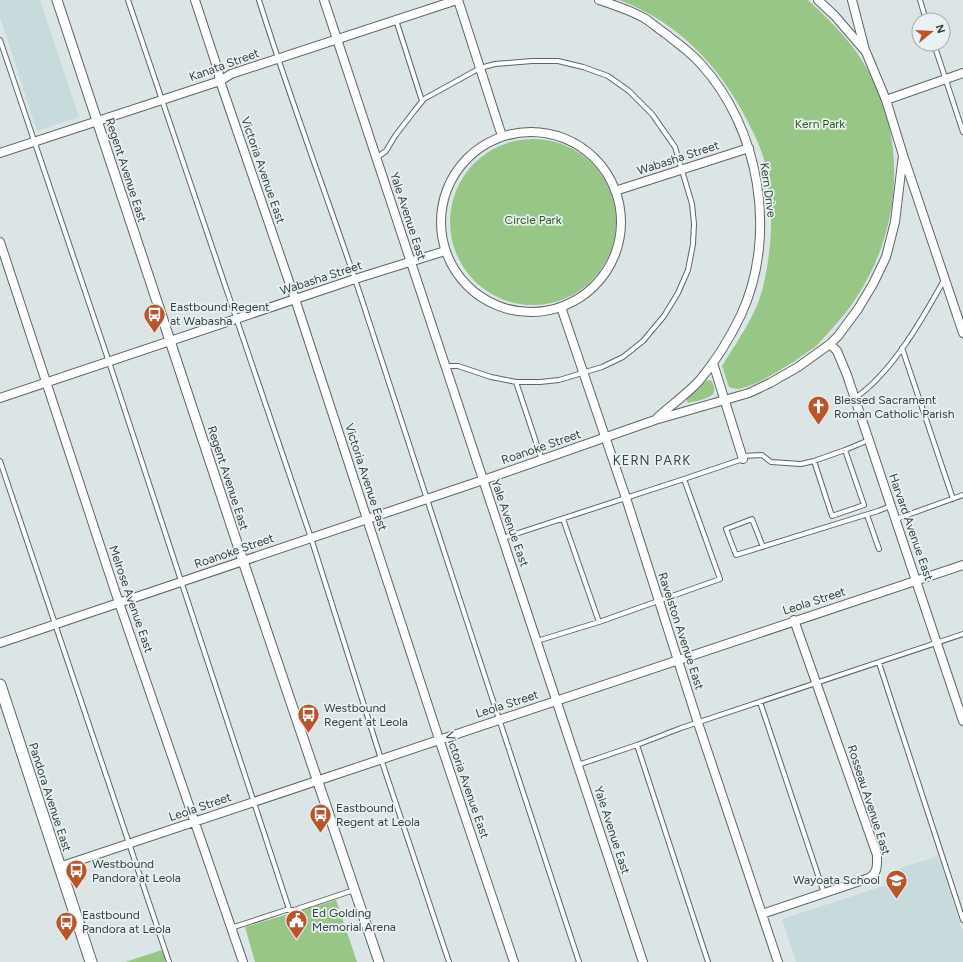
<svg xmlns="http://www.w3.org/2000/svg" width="963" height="962" viewBox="0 0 963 962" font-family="Figtree,sans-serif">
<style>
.built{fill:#c8dbdc}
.green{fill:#98c687}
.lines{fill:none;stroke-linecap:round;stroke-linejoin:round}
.service-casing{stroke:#5d6667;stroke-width:6}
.minor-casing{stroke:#5d6667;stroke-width:10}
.tertiary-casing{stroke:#5d6667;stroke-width:11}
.secondary-casing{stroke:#5d6667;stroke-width:13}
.service{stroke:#fff;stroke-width:4}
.minor{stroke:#fff;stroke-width:8}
.tertiary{stroke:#fff;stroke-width:9}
.secondary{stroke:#fff;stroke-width:11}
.labels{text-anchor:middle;stroke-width:3.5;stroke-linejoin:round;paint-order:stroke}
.street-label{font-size:12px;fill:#3a3e3e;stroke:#e8f2f3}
.park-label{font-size:12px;fill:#2d5819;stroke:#e8f2f3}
.poi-label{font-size:12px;fill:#3a3e3e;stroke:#e8f2f3;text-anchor:start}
.neighbourhood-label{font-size:13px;letter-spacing:1px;fill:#3e4647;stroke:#e8f2f3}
</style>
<rect width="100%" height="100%" fill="#dbe5e5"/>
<path class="built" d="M 0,0 L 40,0 L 79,117 L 37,131 L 0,17 Z
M 938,856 L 963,933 L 963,962 L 796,962 L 782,919 L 899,881 L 895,870 Z"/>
<path class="green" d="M 619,0 L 808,0 C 832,22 855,45 870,74 C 915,159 895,264 829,332 C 825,337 820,342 815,347 C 808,352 801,356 795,361 C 780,370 755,386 738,389 C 735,389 732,388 729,387 L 722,366 C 736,343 755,317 762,291 C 768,269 772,236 771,213 C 771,204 769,195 768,186 C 767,179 767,171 765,164 C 762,149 754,134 747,120 C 719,65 678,22 619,0 Z
M450 222a83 83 0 1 1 166 0a83 83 0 1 1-166 0Z
M 709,380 L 712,381 C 713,384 715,388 714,391 C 713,399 695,401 688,403 L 687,401 L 687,399 L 706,381 Z
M 336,900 L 357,962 L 255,962 L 245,927 Z
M 162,950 L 166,962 L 125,962 Z"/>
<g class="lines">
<defs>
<path id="service" d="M 128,0 L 311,538 L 381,759 L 449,962
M 259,0 C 290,99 327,196 360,294 C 433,516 505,740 579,962
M 920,0 L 926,20
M 396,20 L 422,101
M 0,40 L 109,362 L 289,909
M 934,44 L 963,132
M 376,158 L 386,151 L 395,136 L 415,110 L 424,99 L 480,68 L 495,64 L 532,61 L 558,61 L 583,67 L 608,76 L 629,91 L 652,114 L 675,147 L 692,204 L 694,224 L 693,244 L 688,270 L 678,293 L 664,316 L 643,341 L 623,357 L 602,367 L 559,380 L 540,382 L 516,382 L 491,377 L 458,366 L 446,366
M 902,348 L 953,499
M 516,382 L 542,460
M 855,398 C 892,373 923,318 944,280
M 845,450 L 869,440
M 742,456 L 762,455 L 771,462 L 801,464 L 814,461 L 845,450 L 864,505 L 832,516 L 814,461
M 0,461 C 56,628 114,794 169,962
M 684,479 L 743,459
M 867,515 L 879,549
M 563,519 L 599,622
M 896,519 L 963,495
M 503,538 L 684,479 L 720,579 L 599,622 L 537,641
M 763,547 L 752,519 L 726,529 L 736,555 L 878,511 L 891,506
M 879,663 L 963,920
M 760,702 L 824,893
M 637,745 L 708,962
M 578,765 L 637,745 L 681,728 L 963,634
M 231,928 L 286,910 L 294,910 L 354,890"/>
<path id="minor" d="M 195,0 L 218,70 L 220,81 L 295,299 L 439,739 L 514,962
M 324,0 L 643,962
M 458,0 L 502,136
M 599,0 C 614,5 630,10 644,18 C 651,22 658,29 666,34 C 677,43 690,52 700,63 C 760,128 778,235 741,315 C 730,338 715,362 699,381 C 687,394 671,405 658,417
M 852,0 L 865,50
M 886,100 L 963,73
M441 222a90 90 0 1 1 180 0a90 90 0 1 1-180 0Z
M 0,153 L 220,81 L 231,74 L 457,0
M 904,158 L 963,333
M 615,191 L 749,148
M 0,242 L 115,591 L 243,962
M 561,307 L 626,498 L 698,723 L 778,962
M 830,344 L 837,351 L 847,375 L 963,721
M 713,363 L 743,459
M 0,398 L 355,279 L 445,251
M 0,643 L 495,476 L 655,420 L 749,393 L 770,383 L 798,367 L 830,344 L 838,336 L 858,309 L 873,284 L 886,257 L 895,222 L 903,155 L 886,100 L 866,52 L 835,16 L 818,0
M 59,867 L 963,565
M 762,914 L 869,878 C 878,873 877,866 877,855 L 794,620"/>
<path id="tertiary" d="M 57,0 L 243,561 L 379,962"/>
<path id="secondary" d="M 0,685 L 91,962"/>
</defs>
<use href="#service" class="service-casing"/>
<use href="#minor" class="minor-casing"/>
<use href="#tertiary" class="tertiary-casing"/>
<use href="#secondary" class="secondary-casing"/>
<use href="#service" class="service"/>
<use href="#minor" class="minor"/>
<use href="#tertiary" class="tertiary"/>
<use href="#secondary" class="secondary"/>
</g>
<defs>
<symbol id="bus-pin" viewBox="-11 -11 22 30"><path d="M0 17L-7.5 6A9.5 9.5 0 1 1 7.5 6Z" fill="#bb5529" stroke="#e8f2f3"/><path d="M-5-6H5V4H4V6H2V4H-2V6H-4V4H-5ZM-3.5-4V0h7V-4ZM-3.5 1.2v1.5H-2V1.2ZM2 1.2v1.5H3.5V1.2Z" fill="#fff"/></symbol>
<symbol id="church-pin" viewBox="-11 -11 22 30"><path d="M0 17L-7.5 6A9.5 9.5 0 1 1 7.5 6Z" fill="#bb5529" stroke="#e8f2f3"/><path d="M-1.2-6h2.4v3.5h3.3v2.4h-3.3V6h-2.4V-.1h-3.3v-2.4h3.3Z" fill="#fff"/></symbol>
<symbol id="school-pin" viewBox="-11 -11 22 30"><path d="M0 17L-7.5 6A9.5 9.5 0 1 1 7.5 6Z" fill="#bb5529" stroke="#e8f2f3"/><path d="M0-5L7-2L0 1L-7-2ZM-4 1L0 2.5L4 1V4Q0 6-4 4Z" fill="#fff"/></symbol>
<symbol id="civic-pin" viewBox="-11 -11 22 30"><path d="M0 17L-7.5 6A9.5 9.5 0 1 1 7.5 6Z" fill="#bb5529" stroke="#e8f2f3"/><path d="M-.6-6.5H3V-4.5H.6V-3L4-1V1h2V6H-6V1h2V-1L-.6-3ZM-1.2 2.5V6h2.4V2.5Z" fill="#fff"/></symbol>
</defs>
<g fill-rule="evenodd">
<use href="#bus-pin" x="142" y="302" width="25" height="34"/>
<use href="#church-pin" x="806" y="394" width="25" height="34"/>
<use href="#bus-pin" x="296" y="702" width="25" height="34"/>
<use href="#bus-pin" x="308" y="802" width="25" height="34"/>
<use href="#bus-pin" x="64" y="858" width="25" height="34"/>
<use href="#school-pin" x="884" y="868" width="25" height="34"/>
<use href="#civic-pin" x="284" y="908" width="25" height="34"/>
<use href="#bus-pin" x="54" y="910" width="25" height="34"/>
</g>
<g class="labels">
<g class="street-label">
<text transform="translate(224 65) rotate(-20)" y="4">Kanata Street</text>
<text transform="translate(678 158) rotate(-18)" y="4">Wabasha Street</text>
<text transform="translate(126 170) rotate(72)" y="4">Regent Avenue East</text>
<text transform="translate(263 170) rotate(71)" y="4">Victoria Avenue East</text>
<text transform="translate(768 190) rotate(82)" y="4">Kern Drive</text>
<text transform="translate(408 216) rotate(72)" y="4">Yale Avenue East</text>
<text transform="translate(321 278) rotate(-18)" y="4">Wabasha Street</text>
<text transform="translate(541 447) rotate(-19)" y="4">Roanoke Street</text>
<text transform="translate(366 477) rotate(72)" y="4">Victoria Avenue East</text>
<text transform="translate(228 478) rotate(72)" y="4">Regent Avenue East</text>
<text transform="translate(510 523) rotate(71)" y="4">Yale Avenue East</text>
<text transform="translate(911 527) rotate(71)" y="4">Harvard Avenue East</text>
<text transform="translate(234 551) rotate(-19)" y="4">Roanoke Street</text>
<text transform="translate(131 599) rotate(71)" y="4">Melrose Avenue East</text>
<text transform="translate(814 601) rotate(-18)" y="4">Leola Street</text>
<text transform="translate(681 631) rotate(72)" y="4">Ravelston Avenue East</text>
<text transform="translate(507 704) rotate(-18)" y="4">Leola Street</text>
<text transform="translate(467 785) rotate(71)" y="4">Victoria Avenue East</text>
<text transform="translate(50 797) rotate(72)" y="4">Pandora Avenue East</text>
<text transform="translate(869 800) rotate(72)" y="4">Rosseau Avenue East</text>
<text transform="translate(200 807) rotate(-19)" y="4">Leola Street</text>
<text transform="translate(612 830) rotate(72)" y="4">Yale Avenue East</text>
</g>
<g class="park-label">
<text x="820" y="128">Kern Park</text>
<text x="533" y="224">Circle Park</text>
</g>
<g class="poi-label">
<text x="170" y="311">Eastbound Regent<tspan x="170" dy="14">at Wabasha</tspan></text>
<text x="834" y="404">Blessed Sacrament<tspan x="834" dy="14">Roman Catholic Parish</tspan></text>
<text x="324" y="712">Westbound<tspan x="324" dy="14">Regent at Leola</tspan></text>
<text x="336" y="812">Eastbound<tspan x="336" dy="14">Regent at Leola</tspan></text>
<text x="92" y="868">Westbound<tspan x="92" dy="14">Pandora at Leola</tspan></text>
<text x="880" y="884" text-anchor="end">Wayoata School</text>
<text x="312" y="917">Ed Golding<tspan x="312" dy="14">Memorial Arena</tspan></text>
<text x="82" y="919">Eastbound<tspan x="82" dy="14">Pandora at Leola</tspan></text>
</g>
<g class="neighbourhood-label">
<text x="652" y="465">KERN PARK</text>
</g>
</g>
<g transform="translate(931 32) rotate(72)"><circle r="19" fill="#e8f2f3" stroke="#a2aaab"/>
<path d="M0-3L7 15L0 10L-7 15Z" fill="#bb5529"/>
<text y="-6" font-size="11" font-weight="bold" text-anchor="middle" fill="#3a3e3e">N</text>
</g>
</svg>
